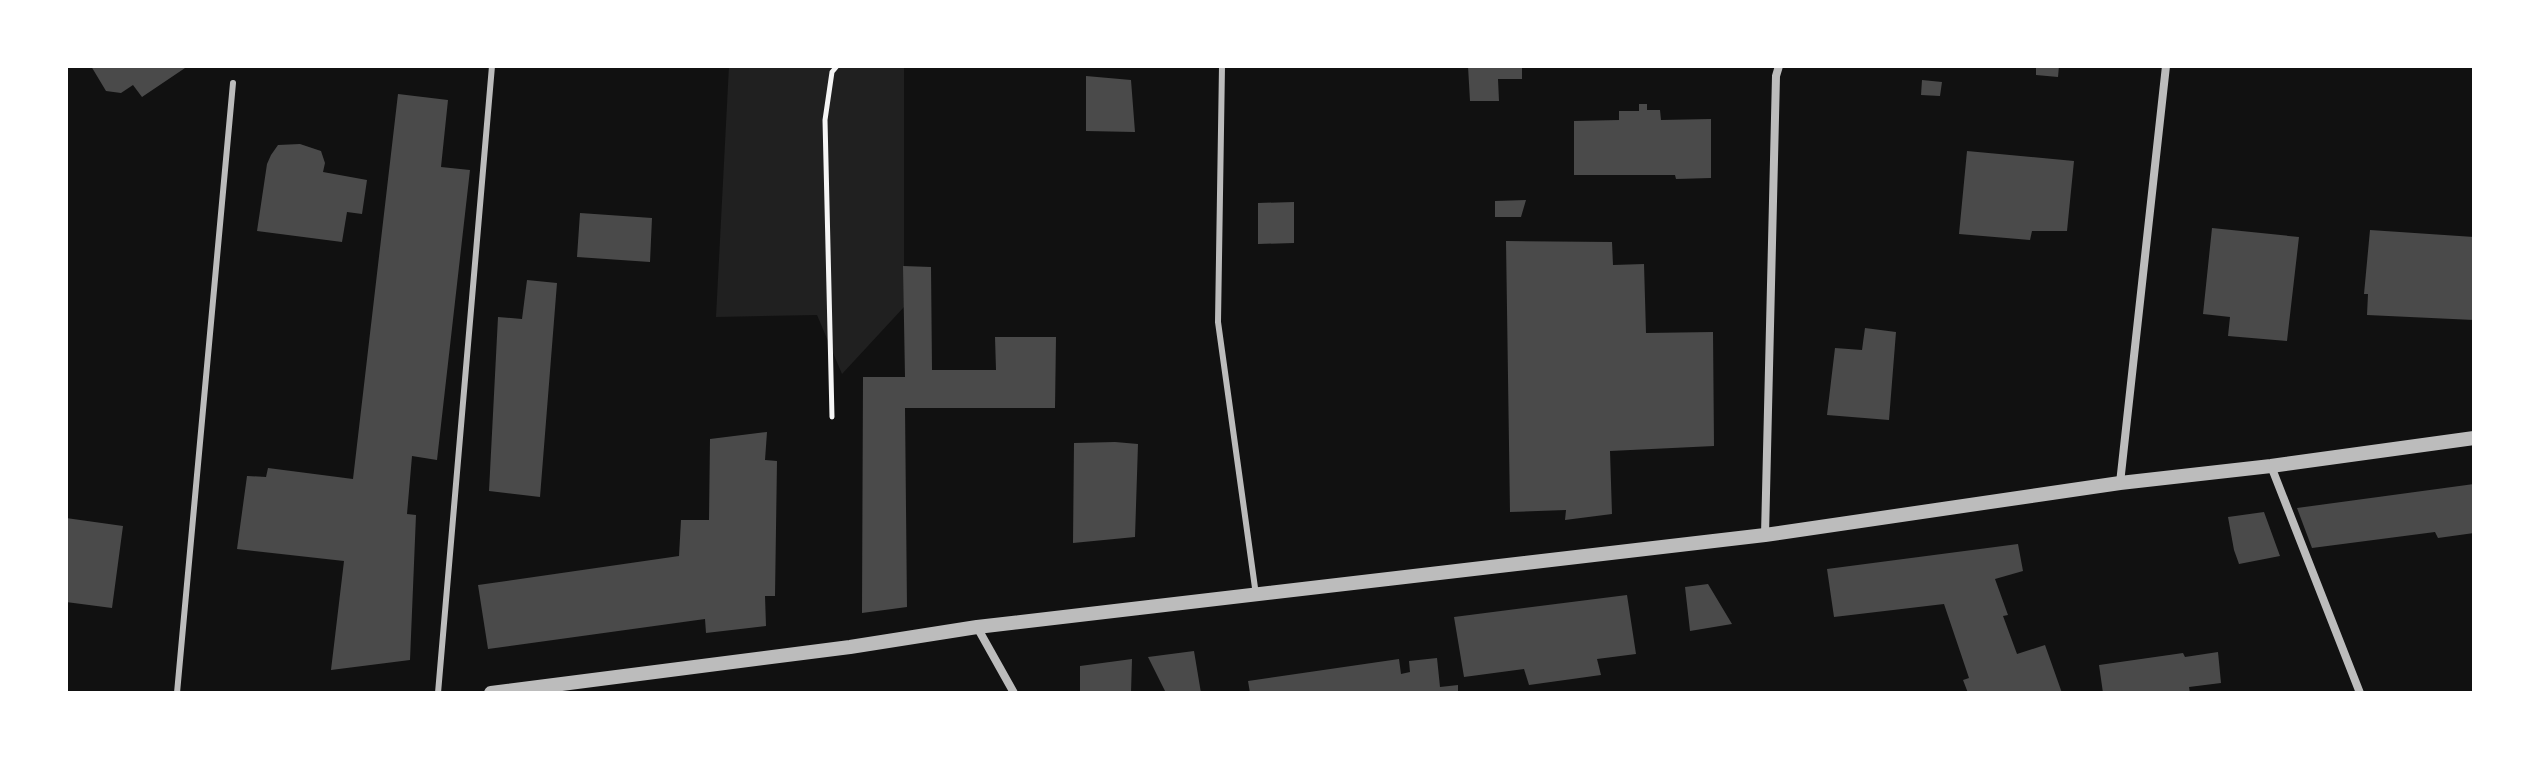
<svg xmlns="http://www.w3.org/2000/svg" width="2540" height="759" viewBox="0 0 2540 759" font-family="Mulish,sans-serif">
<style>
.green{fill:#202020}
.building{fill:#4a4a4a}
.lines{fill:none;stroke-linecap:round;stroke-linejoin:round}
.path{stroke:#f5f5f5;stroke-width:5}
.service{stroke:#bcbcbc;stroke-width:6}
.minor{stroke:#bcbcbc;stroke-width:8}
.tertiary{stroke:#bcbcbc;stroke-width:14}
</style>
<rect width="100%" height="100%" fill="#111"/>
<path class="green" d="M 729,66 L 904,66 L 904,307 L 842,374 L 817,315 L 716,317 Z"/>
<path class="building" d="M 91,66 L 188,66 L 142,97 L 133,85 L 121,93 L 106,91 Z
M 1468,66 L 1522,66 L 1522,79 L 1498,79 L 1499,101 L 1470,101 Z
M 2036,66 L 2059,66 L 2058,77 L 2036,75 Z
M 1086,76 L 1131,80 L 1135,132 L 1086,131 Z
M 1922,80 L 1942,82 L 1940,96 L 1921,95 Z
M 398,94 L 448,100 L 441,167 L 470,170 L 437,460 L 412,456 L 407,514 L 416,515 L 410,660 L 331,670 L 344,561 L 237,549 L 247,476 L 266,477 L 268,468 L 353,479 Z
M 1639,104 L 1647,104 L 1647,110 L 1660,110 L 1661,120 L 1711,119 L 1711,178 L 1676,179 L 1675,175 L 1574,175 L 1574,121 L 1619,120 L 1619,111 L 1639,111 Z
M 300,144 L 321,151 L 325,163 L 323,172 L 367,180 L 362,214 L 347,212 L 342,242 L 257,231 L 267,164 L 271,155 L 278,145 Z
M 1967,151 L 2074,161 L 2067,231 L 2032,231 L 2030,240 L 1959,234 Z
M 1526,200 L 1521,217 L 1495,217 L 1495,201 Z
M 1294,202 L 1294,243 L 1258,244 L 1258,203 Z
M 580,213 L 652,218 L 650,262 L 577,257 Z
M 2212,228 L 2299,237 L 2287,341 L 2228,336 L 2230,317 L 2203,314 Z
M 2370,230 L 2474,237 L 2474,320 L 2367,315 L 2368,294 L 2364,294 Z
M 1506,241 L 1612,242 L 1613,265 L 1644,264 L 1646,333 L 1713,332 L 1714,446 L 1610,451 L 1612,514 L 1565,520 L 1566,510 L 1510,512 Z
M 903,266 L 931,267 L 932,370 L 996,370 L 995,337 L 1056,337 L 1055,408 L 905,408 L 907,607 L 862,613 L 863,377 L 905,377 Z
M 527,280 L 557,283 L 540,497 L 489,491 L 498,317 L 522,319 Z
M 1865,328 L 1896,332 L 1889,420 L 1827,415 L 1835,348 L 1862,350 Z
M 767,432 L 765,460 L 777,461 L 775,596 L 765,596 L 766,626 L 706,633 L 705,619 L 488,649 L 478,585 L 679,556 L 681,520 L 709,520 L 710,439 Z
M 1115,442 L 1138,444 L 1135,537 L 1073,543 L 1074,443 Z
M 2474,484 L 2474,533 L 2438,538 L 2435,532 L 2312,548 L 2297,508 Z
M 2264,512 L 2280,556 L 2239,564 L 2234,550 L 2228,517 Z
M 66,518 L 123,526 L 112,608 L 66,602 Z
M 2018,544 L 2023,571 L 1995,579 L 2008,615 L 2003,616 L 2017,654 L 2045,645 L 2062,693 L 1968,693 L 1963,680 L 1969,678 L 1944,604 L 1834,617 L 1827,569 Z
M 1708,584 L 1732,624 L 1690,631 L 1685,587 Z
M 1627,595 L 1636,654 L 1597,659 L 1601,675 L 1529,685 L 1524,669 L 1464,677 L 1454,617 Z
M 1194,651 L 1201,693 L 1166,693 L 1148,657 Z
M 2218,652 L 2221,683 L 2189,687 L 2190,693 L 2103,693 L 2099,665 L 2183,653 L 2185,657 Z
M 1437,658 L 1440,687 L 1458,685 L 1458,693 L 1250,693 L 1248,681 L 1399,659 L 1401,674 L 1410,672 L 1409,661 Z
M 1132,659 L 1131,693 L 1080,693 L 1080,666 Z"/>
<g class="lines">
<path class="path" d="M 832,417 L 825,120 L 832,72 L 837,66"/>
<path class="service" d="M 1222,66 L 1218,322 L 1256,595
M 177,693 L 233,83
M 438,693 L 492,66"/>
<path class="minor" d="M 2271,466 L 2360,693
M 2120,483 L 2166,66
M 1765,535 L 1776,76 L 1779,66
M 977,627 L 1014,693"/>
<path class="tertiary" d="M 491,693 L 850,647 L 977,627 L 1765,535 L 2120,483 L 2271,466 L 2474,438"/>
</g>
<rect width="2540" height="759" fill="none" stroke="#ffffff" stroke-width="136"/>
</svg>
